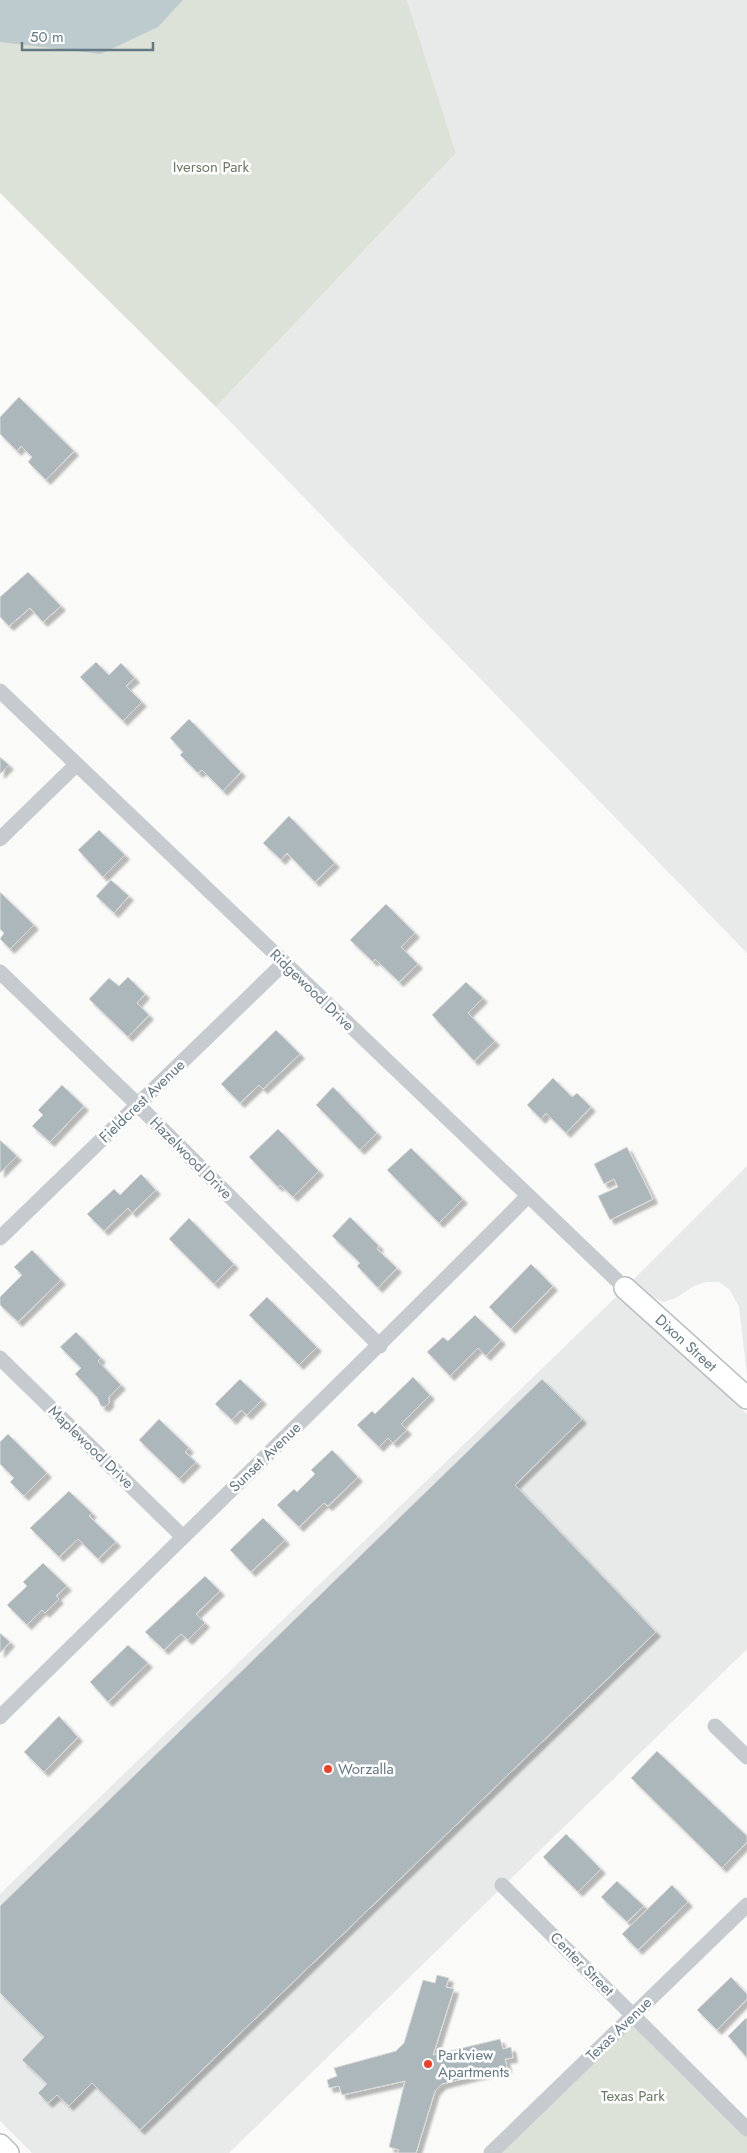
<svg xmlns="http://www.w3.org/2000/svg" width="747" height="2153" font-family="Jost,sans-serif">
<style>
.built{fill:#e8eae9}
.green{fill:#dce2d8}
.water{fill:#bdcbce}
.building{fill:#abb7bb;stroke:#dcdcda;filter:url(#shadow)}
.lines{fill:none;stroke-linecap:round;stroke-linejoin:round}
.secondary-casing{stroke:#b7bfc2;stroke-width:24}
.street{stroke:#c5cbce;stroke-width:15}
.secondary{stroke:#fff;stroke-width:21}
.poi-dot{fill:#ec4126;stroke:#fff;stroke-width:2}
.labels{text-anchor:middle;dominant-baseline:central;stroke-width:5;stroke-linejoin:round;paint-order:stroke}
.park-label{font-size:15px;fill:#6a7b63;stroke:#fff}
.street-label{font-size:15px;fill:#637984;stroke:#fff}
.poi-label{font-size:15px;fill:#637984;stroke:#fff;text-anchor:start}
</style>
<defs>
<filter id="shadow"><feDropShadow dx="4.5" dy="4.5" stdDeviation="1" flood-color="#0004"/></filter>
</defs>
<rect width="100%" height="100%" fill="#fafaf8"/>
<g class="built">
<path d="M407,0H747V953L216,407L456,153Z"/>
<path d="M747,1166V1375L739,1307L730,1290L719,1282H706L694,1286L676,1298L664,1302L653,1298L633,1280Z"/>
<path d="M620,1293L747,1414V1649L229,2153H32L0,2121V1894Z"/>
</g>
<g class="green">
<path d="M0,0H407L456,153L216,407L0,193Z"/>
<path d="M633,2015L747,2129V2153H491Z"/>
</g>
<path class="water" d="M0,0H183L158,27L101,54L0,42Z"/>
<g class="building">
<path d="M19,397L74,451L46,480L28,462L32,457L21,446L17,451L0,434V417Z"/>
<path d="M28,572L61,606L43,622L30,608L9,626L0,617V597Z"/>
<path d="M96,662L109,675L121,663L135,678L126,686L142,702L123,721L80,677Z"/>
<path d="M189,719L241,772L223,791L202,770L198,773L180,755L183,752L170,738Z"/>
<path d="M0,757L9,765L0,774Z"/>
<path d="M289,816L335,863L315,882L287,853L281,860L263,843Z"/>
<path d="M99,830L125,855L103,877L78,850Z"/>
<path d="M111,880L129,896L114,913L96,896Z"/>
<path d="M0,892L34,925L10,949L0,939L4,933L0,929Z"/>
<path d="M386,904L415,933L401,947L418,964L399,982L375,959L373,962L350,940Z"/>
<path d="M128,977L145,994L137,1003L149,1015L128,1037L89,999L109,978L119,986Z"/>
<path d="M466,982L483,998L468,1013L495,1041L474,1061L432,1015Z"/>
<path d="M276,1030L300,1054L263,1089L259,1085L240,1103L221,1084Z"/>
<path d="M553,1078L572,1097L577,1093L591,1107L566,1133L546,1113L541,1119L527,1105Z"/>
<path d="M62,1085L84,1106L50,1142L32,1126L43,1115L38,1110Z"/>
<path d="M333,1087L377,1133L360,1150L316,1105Z"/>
<path d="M278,1129L319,1171L293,1197L280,1185L278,1187L249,1157Z"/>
<path d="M0,1140L17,1156L0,1173Z"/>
<path d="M627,1147L653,1199L610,1220L598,1196L618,1187L614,1179L604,1184L594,1164Z"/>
<path d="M411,1148L463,1199L439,1223L387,1170Z"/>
<path d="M141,1174L156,1190L132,1213L128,1208L104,1231L87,1214L114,1189L120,1195Z"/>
<path d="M350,1217L379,1246L377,1249L397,1268L378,1288L357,1266L360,1263L332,1236Z"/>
<path d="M189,1218L234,1264L214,1284L169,1239Z"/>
<path d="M32,1250L61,1280L18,1322L0,1305V1297L22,1275L14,1267Z"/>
<path d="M531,1264L553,1286L511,1329L489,1307Z"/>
<path d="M267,1297L317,1347L299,1365L249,1315Z"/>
<path d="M475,1315L501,1340L486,1356L478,1348L450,1376L427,1352L443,1337L448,1341Z"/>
<path d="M76,1332L101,1358L98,1361L121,1385L109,1397V1403L105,1407L101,1406L97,1397L75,1374L81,1368L60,1347Z"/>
<path d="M413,1377L430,1395L401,1424L407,1430L393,1443L388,1438L379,1447L357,1425L372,1411L375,1414Z"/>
<path d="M240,1379L262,1400L247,1415L241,1410L232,1420L215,1404Z"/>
<path d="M542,1379L582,1419L515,1485L656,1632L140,2130L92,2083L69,2106L57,2095L48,2103L38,2093L47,2084L22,2060L44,2037L0,1993V1906Z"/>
<path d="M159,1419L189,1448L185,1452L196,1462L179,1479L139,1440Z"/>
<path d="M8,1434L47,1473L24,1496L10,1482L14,1478L0,1464V1442Z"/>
<path d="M332,1450L358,1477L328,1506L324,1503L299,1527L277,1505L294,1489L297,1492L315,1474L311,1470Z"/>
<path d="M69,1491L92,1513L89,1516L116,1542L98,1559L78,1539L59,1557L30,1528Z"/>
<path d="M263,1518L285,1540L251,1572L230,1550Z"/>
<path d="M43,1563L67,1586L56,1596L59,1599L45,1613L42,1610L27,1625L7,1605L27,1586L23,1582Z"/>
<path d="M205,1576L220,1591L196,1614L205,1623L188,1640L181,1634L164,1650L145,1632Z"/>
<path d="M0,1633L10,1642L0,1653Z"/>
<path d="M128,1645L148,1663L108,1702L90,1682Z"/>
<path d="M59,1716L78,1737L44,1772L24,1752Z"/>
<path d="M657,1751L747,1836V1842L722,1868L631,1778Z"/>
<path d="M566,1834L601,1869L578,1892L543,1857Z"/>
<path d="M617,1881L644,1906L627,1922L601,1897Z"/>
<path d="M672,1885L688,1902L638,1950L622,1934Z"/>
<path d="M437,1975L449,1978L446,1987L454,1989L433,2055L500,2039L503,2049L511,2047L513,2058L505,2059L507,2068L442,2084L435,2091L416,2153H398L399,2150L389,2147L405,2081L342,2095L339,2086L329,2088L327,2080L337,2076L334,2068L396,2051L404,2043L423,1980L435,1983Z"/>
<path d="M731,1977L747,1994V1999L717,2030L697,2010Z"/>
<path d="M746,2018L747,2019V2058L728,2036Z"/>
</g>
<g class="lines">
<g class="secondary-casing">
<g id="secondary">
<path d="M625,1288L747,1398"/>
<path d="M0,2145L8,2153"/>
</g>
</g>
<g class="street">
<path d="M0,691L625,1288"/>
<path d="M0,839L76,765"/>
<path d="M0,972L138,1105L380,1346"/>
<path d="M0,1238L284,963"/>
<path d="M0,1358L182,1536"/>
<path d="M0,1717C176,1543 354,1372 528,1196"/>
<path d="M715,1726L747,1757"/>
<path d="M502,1885L747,2129"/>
<path d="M491,2153L747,1905"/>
</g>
<use href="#secondary" class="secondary"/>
</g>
<g class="poi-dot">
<circle cx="328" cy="1769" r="5"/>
<circle cx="428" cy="2064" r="5"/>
</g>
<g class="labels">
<g class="park-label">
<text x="211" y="167">Iverson Park</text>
<text x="633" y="2096">Texas Park</text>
</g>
<g class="street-label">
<text transform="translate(312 990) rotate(44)">Ridgewood Drive</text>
<text transform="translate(142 1101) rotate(-44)">Fieldcrest Avenue</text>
<text transform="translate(191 1158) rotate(45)">Hazelwood Drive</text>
<text transform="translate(686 1343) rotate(42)">Dixon Street</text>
<text transform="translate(91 1447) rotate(44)">Maplewood Drive</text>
<text transform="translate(265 1457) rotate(-44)">Sunset Avenue</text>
<text transform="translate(582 1964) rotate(45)">Center Street</text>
<text transform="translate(619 2029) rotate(-44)">Texas Avenue</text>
</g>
<g class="poi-label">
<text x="338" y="1769">Worzalla</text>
<text x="438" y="2055">Parkview<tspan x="438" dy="17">Apartments</tspan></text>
</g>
</g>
<path d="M22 42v8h131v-8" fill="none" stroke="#637984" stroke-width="2.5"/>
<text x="30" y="42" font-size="15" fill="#637984" stroke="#ffffff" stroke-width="4" paint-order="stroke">50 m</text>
</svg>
